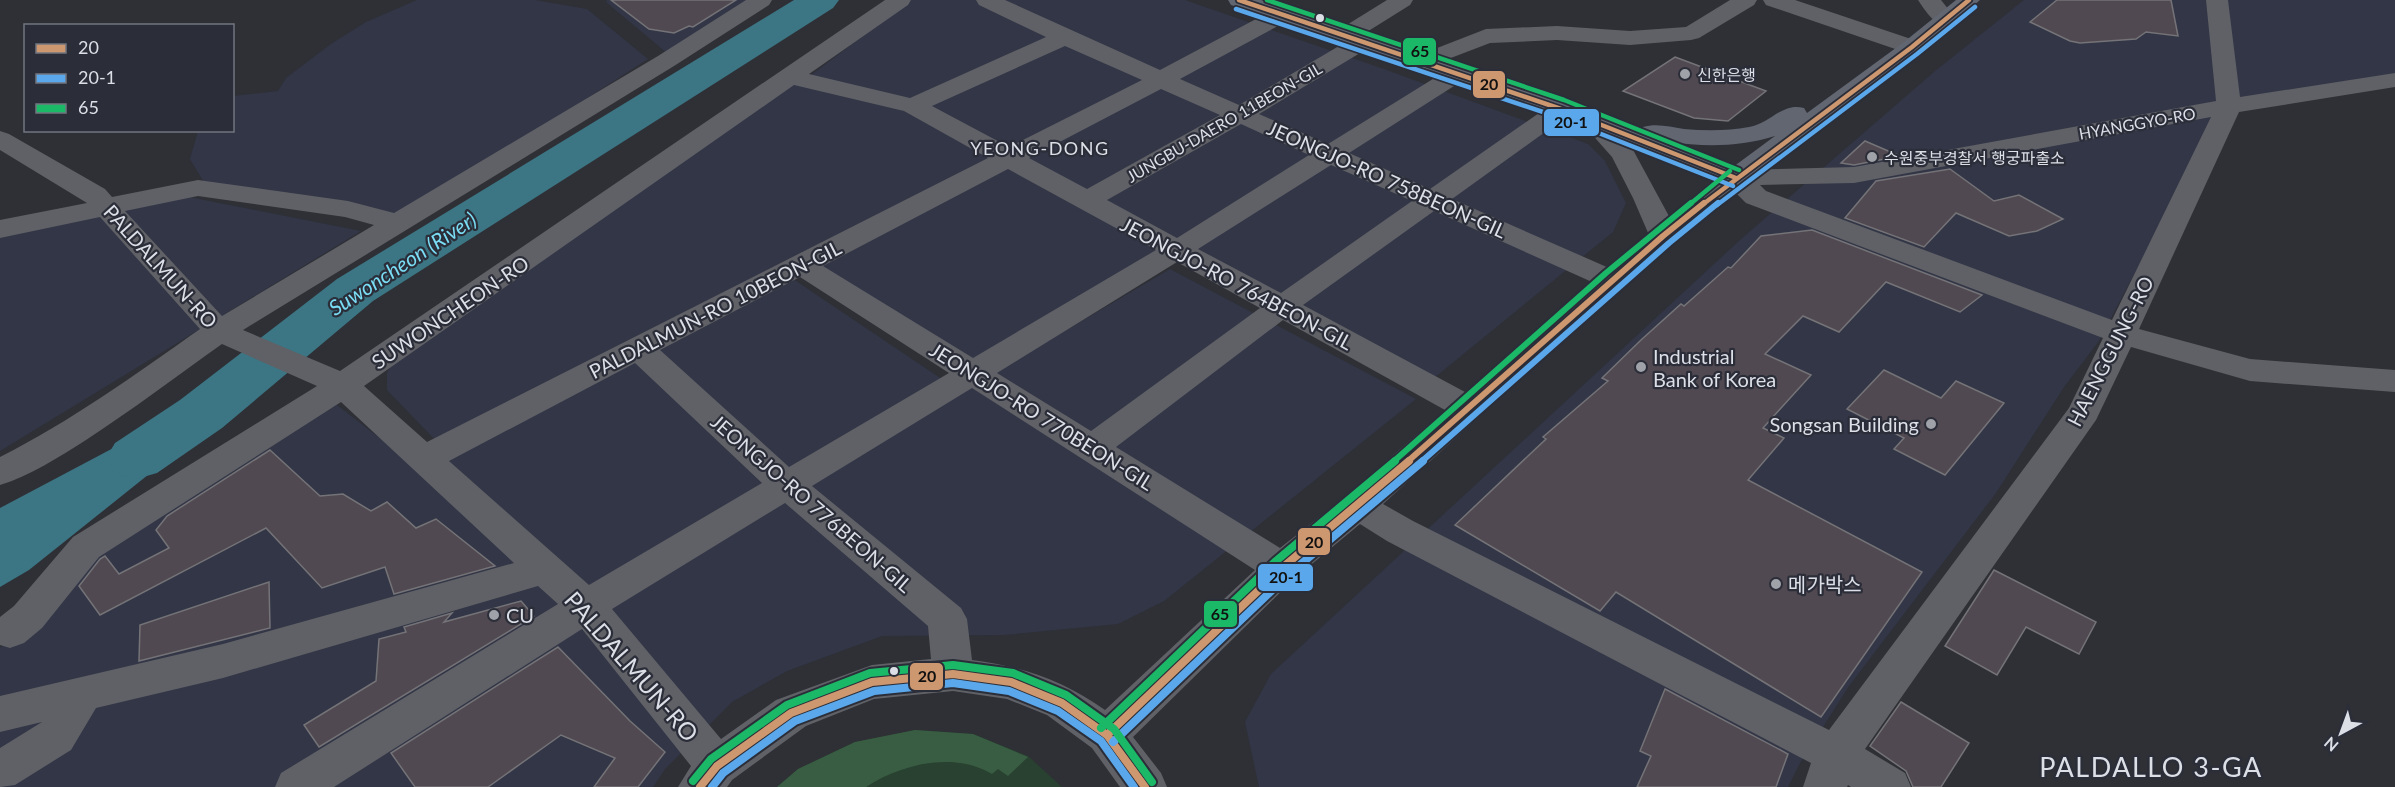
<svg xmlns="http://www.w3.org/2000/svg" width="2395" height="787" font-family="Lato,'Noto Sans KR',sans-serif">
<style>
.built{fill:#323646}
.green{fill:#294130}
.forest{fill:#395d43}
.water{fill:#3c7583}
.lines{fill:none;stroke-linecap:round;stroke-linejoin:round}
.river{fill:#3c7583;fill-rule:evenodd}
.building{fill:#514951;stroke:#747377;stroke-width:1.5}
.minor{fill:#606166;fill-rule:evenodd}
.major{fill:#626671;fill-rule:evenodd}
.bus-1-far2-casing{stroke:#2b2e39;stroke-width:8}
.bus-1-far1-casing{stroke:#2b2e39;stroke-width:10}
.bus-1-casing{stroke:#2b2e39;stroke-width:12}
.bus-2-far2-casing{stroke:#2b2e39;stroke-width:8}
.bus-2-far1-casing{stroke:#2b2e39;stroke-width:10}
.bus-2-casing{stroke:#2b2e39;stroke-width:12}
.bus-3-far2-casing{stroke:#2b2e39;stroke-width:8}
.bus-3-far1-casing{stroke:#2b2e39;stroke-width:10}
.bus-3-casing{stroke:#2b2e39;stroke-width:12}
.bus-1-far2{stroke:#cd976f;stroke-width:4.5}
.bus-1-far1{stroke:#cd976f;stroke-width:6}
.bus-1{stroke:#cd976f;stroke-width:8}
.bus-2-far2{stroke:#5aa8eb;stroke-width:4.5}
.bus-2-far1{stroke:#5aa8eb;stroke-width:6}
.bus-2{stroke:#5aa8eb;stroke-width:8}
.bus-3-far2{stroke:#1ab867;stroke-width:4.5}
.bus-3-far1{stroke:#1ab867;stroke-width:6}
.bus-3{stroke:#1ab867;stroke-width:8}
.bus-dot{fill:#dddfe7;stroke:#2b2e39;stroke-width:2}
.poi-dot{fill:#a0a2a9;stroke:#2b2e39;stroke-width:2}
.labels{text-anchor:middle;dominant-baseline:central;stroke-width:4.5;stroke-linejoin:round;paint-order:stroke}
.far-poi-label{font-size:16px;fill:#dddfe7;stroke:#2b2e39;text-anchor:start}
.far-street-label{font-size:16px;fill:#dddfe7;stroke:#2b2e39}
.far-quarter-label{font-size:18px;letter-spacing:1.5px;fill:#dddfe7;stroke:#2b2e39}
.street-label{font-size:20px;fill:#dddfe7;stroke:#2b2e39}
.poi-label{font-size:20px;fill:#dddfe7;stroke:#2b2e39;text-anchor:start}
.water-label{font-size:21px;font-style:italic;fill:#7addf4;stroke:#2b2e39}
.near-street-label{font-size:24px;fill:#dddfe7;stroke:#2b2e39}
.near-quarter-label{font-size:27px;letter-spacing:1.5px;fill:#dddfe7;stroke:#2b2e39}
.line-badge{stroke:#2b2e39;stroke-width:2}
.pale-badge-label{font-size:16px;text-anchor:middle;font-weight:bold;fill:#111}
</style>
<rect width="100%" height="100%" fill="#2e3036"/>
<g class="built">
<path d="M417,0H535L587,9L648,59L400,219L205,184L190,159L198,131L232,130L233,96L278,91L286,78L331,44L366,22Z"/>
<path d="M607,0H751L667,53L606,2Z"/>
<path d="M911,0H1185L1384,69L1588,144L1605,161L1626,203L1613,232L1434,378L914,104L807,78Z"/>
<path d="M2024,0H2395V74L2223,105L2099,341L2064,387L1996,493L1849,686L1800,763L1788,787H1259L1245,722L1271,674L1740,240L1934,72Z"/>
<path d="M798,81L909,109L998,159L440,445L387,390V373L394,360Z"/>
<path d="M1005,167L1161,252L976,363L813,264Z"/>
<path d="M189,197L361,231L0,451V233Z"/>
<path d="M1170,269L1416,399L1164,601L1118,624L1004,635L882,636L787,671L732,702L665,769L653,787H0V648L38,619L72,575L263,445L337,405L417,467L793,279L961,392Z"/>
</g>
<path class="green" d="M915,730L973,734L1028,756L1062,787H777L798,769L855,742Z"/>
<path class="forest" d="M915,730L973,734L1028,757L1008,776L998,769L992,774C954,751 901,764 866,787H777L798,769L855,742Z"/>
<g class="water">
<path d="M510,185L531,190C470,224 409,260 355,305L322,297L336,295L395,254Z"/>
<path d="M187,409L218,419L29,570L0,587V508Z"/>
</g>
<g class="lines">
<path class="river" d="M794,0H839L833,8L373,301L222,428L157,473L136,479L115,473L106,458L115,443L180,400L337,279Z"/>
</g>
<g class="building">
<path d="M611,0H736L693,27L689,26L674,33L649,29Z"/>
<path d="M2057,0H2171L2178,36L2146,32L2136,39L2080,43L2070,41L2030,22Z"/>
<path d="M1675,57L1766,91L1728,121L1694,118L1623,91Z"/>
<path d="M1865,141L1900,156L1854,165L1841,163Z"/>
<path d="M1950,169L1994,201L2019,195L2063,219L2037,231L2009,236L1956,213L1924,247L1845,218L1876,181Z"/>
<path d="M1812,230L1982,295L1960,312L1886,282L1839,332L1803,316L1765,354L1811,375L1763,428L1784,438L1748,480L1922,572L1821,717L1616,592L1600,611L1455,525L1546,439L1543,437L1608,381L1602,378L1641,340L1681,304L1684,306L1728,267L1731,268L1761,236Z"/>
<path d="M1884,370L1941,398L1956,381L2004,403L1945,475L1894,449L1904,438L1847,409Z"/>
<path d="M270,450L320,496L343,494L371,511L387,502L416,528L436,519L495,566L394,594L385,567L322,588L266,528L100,615L79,586L100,559L105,556L119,574L169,548L156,530L167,516Z"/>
<path d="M1994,570L2096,622L2079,654L2026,627L1997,675L1945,646Z"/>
<path d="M269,582L270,628L139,661L140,625Z"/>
<path d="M521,601L534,616L319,747L304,725L376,681L379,639L406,632L404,627L452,613L444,622Z"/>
<path d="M558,647L630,721L665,752L638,787H594L615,758L561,735L488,787H415L391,753Z"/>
<path d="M1665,689L1788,754L1776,787H1637L1651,756L1640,751Z"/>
<path d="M1901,702L1969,743L1941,787H1913L1906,771L1870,746Z"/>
</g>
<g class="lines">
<g class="minor">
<path d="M746,0H772L769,5L674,66L243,330L340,371L885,0H911L908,5L809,74L910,98L1046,37L979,5L976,0H1005L1160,70L1273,10L1281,8L1289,10L1292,15L1289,20L1180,79L1239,105L1344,43L1337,41L1334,36L1337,31L1387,0H1413L1410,5L1362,35L1370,37L1374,42L1370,47L1259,114L1328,144L1449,69L1457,67L1465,69L1469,74L1465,79L1349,153L1430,189L1552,104L1561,102L1570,104L1573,109L1570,114L1452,199L1609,268L1649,235L1633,198L1612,157L1581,122L1585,117L1594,114L1603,117L1632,148L1670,218L1726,172L1736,170L1854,167L2216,101L2206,0H2228L2240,97L2395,73V87L2239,112L2139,329L2250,359L2395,370V392L2250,381L2131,347L2096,420L1865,749L1905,773L1911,787H1851L1848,785L1847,787H1803L1811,763L1387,541L1360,524L1295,578L1133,737L1161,773L1167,787H1120L1092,748L1047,715L1007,699L953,691L874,699L806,726L732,780L727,787H678L691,766L582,629L334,787H275L281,773L558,604L538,586L223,678L96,708L71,750L15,785L0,787V748L42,722L0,732V696L223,644L514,563L341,402L99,557L42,628L24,643L10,648L0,645V617L14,606L73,537L317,386L222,344C177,376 132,410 86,440C59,457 30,476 0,485V457C71,421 135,375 200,329L100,217L0,238V220L87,203L0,150V131L9,134L105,189L112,197L198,180L348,201L394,213L658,56ZM1065,46L1142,80L1009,147L932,106ZM794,85L904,111L988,158L427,442L364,386ZM1161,89L1220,115L1087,189L1029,158ZM2211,117L2112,320L1766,191L1760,185L1854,183ZM1241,124L1309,155L1177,238L1107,200ZM1331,165L1412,201L1281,293L1198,249ZM1008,169L1156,250L973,358L823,266ZM1735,192L1746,203L2103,338L2069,408L1829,730L1413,521L1383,504L1623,286ZM198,196L345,217L374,225L222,316L125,211ZM1434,211L1592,282L1465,392L1303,305ZM1177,262L1260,308L1091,431L997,373ZM800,277L949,373L789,467L660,350ZM1283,320L1445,410L1345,497L1280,548L1116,447ZM635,363L762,483L589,585L449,461ZM972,388L1255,570L1105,710C1062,680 1024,667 972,660L967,619L961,608L812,486ZM785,503L928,626L931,659L872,665L776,700L721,739L612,609Z"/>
<path d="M1730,0H1757L1754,5L1699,38L1691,40L1630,45L1557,40L1490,43L1422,69L1414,67L1410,62L1414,57L1486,29L1557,26L1630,31L1686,27Z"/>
<path d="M1763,0H1795L1920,42L1924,47L1920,52L1912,54L1904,52L1766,5Z"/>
<path d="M1918,0H1941L1957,20L1954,25C1936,29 1927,13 1918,0Z"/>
</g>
<path class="major" d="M1228,0H1261L1570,104L1640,131L1643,127C1657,123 1670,127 1684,129C1706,131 1728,131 1749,127C1770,124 1782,102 1804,108L1807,113L1904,42L1956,0H1980L1920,52L1746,184L1736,186L1552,114L1231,5ZM1775,136L1733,167L1669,142C1705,147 1740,147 1775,136Z"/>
<g class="bus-1-far2-casing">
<g id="bus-1-far2">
<path d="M1239,0L1561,109L1736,178"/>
<path d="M1702,205L1912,47L1969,0"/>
</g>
</g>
<g class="bus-1-far1-casing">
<path id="bus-1-far1" d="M1407,462L1663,236L1704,203"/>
</g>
<g class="bus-1-casing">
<g id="bus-1">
<path d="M1107,735L1282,568L1409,461"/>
<path d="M700,787L717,766L791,713L872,682L953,674L1011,682L1062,703L1107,735L1145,787"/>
</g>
</g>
<g class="bus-2-far2-casing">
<g id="bus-2-far2">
<path d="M1236,9L1558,117L1733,186"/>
<path d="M1717,205L1917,54L1975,7"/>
</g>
</g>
<g class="bus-2-far1-casing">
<path id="bus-2-far1" d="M1421,462L1669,243L1718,203"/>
</g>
<g class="bus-2-casing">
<g id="bus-2">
<path d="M1113,742L1288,575L1423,461"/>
<path d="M712,787L723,773L795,721L874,691L953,683L1009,691L1058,711L1101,741L1134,787"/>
</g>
</g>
<g class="bus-3-far2-casing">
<g id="bus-3-far2">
<path d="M1267,0L1564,100L1739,170"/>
<path d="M1689,205L1730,171"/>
</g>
</g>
<g class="bus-3-far1-casing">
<path id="bus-3-far1" d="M1393,462L1606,273L1691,203"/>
</g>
<g class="bus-3-casing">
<g id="bus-3">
<path d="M1101,728L1276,561L1395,461"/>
<path d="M693,781L711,759L787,705L870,673L953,665L1013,673L1066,695L1114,729L1152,782"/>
</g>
</g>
<use href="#bus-1-far2" class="bus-1-far2"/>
<use href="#bus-1-far1" class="bus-1-far1"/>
<use href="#bus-1" class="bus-1"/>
<use href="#bus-2-far2" class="bus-2-far2"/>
<use href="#bus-2-far1" class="bus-2-far1"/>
<use href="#bus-2" class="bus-2"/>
<use href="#bus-3-far2" class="bus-3-far2"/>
<use href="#bus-3-far1" class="bus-3-far1"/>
<use href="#bus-3" class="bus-3"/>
</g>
<g class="bus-dot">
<circle cx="1320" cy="18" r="5"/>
<circle cx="894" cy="671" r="5"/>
</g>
<g class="poi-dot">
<circle cx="1685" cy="74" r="6"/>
<circle cx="1872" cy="157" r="6"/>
<circle cx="1641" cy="367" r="6"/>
<circle cx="1931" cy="424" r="6"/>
<circle cx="1776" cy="584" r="6"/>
<circle cx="494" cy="615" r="6"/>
</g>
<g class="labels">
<g class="far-poi-label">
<text x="1697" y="74">신한은행</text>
<text x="1884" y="157">수원중부경찰서 행궁파출소</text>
</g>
<g class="far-street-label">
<text transform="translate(1224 122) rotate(-30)">JUNGBU-DAERO 11BEON-GIL</text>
<text transform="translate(2137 123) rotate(-10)">HYANGGYO-RO</text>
</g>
<g class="far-quarter-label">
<text x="1040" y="148">YEONG-DONG</text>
</g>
<g class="street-label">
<text transform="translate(1387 179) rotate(24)">JEONGJO-RO 758BEON-GIL</text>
<text transform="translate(161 266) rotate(48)">PALDALMUN-RO</text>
<text transform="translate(1237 283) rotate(28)">JEONGJO-RO 764BEON-GIL</text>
<text transform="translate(715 309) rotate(-27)">PALDALMUN-RO 10BEON-GIL</text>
<text transform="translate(450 312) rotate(-34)">SUWONCHEON-RO</text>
<text transform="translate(2110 351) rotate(-63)">HAENGGUNG-RO</text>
<text transform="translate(1042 416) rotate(32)">JEONGJO-RO 770BEON-GIL</text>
<text transform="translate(812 503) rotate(41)">JEONGJO-RO 776BEON-GIL</text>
</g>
<g class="poi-label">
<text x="1653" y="356">Industrial<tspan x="1653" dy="23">Bank of Korea</tspan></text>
<text x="1919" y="424" text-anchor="end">Songsan Building</text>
<text x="1788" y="584">메가박스</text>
<text x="506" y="615">CU</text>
</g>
<g class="water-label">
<text transform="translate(402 263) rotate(-33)">Suwoncheon (River)</text>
</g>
<g class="near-street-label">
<text transform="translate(632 666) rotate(49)">PALDALMUN-RO</text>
</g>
<g class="near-quarter-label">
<text x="2151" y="766">PALDALLO 3-GA</text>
</g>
</g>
<g class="line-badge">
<rect x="1402" y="37" width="35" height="29" rx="6" fill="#1ab867"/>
<rect x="1472" y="70" width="34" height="29" rx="6" fill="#cd976f"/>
<rect x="1543" y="108" width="57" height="29" rx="6" fill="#5aa8eb"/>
<rect x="1297" y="527" width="34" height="29" rx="6" fill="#cd976f"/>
<rect x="1257" y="563" width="57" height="29" rx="6" fill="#5aa8eb"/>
<rect x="1203" y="600" width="35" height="28" rx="6" fill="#1ab867"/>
<rect x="909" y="662" width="35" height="29" rx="6" fill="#cd976f"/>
</g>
<g class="pale-badge-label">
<text x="1420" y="57">65</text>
<text x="1489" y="90">20</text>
<text x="1571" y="128">20-1</text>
<text x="1314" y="548">20</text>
<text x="1286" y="583">20-1</text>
<text x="1220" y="620">65</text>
<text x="927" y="682">20</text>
</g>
<rect x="24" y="24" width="210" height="108" fill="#2b2e39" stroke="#72757f" stroke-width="1.5"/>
<rect x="36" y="44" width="30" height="9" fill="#cd976f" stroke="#72757f" stroke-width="1.5"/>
<text x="78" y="54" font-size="18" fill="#dddfe7">20</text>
<rect x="36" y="74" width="30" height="9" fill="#5aa8eb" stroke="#72757f" stroke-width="1.5"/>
<text x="78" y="84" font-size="18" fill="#dddfe7">20-1</text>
<rect x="36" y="104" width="30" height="9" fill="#1ab867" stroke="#72757f" stroke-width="1.5"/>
<text x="78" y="114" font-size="18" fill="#dddfe7">65</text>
<g transform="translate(2341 733) rotate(221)" stroke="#2b2e39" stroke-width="4.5" paint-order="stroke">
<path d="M0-4.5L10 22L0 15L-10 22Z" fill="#dddfe7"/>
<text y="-9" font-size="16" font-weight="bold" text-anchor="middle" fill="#dddfe7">N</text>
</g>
</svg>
